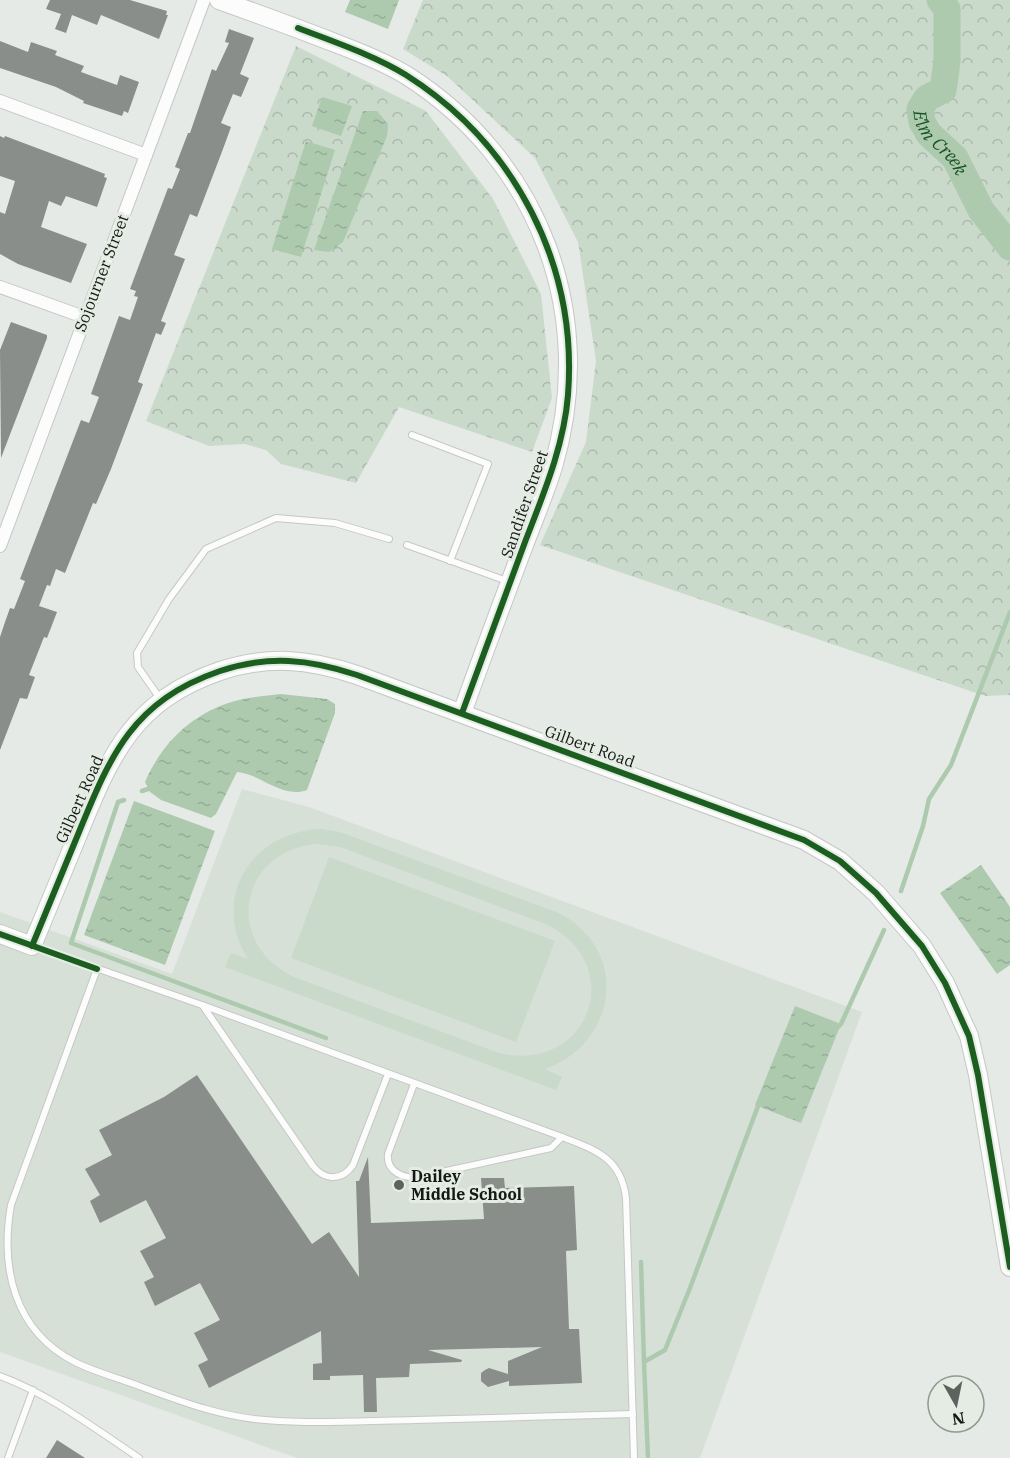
<svg xmlns="http://www.w3.org/2000/svg" width="1010" height="1458" font-family="'IBM Plex Serif',serif">
<style>
.built{fill:#d6e0d7}
.forest{fill:url(#forest-crowns)}
.pitch{fill:#c9d9ca;fill-rule:evenodd}
.water{fill:url(#water-ripples)}
.lines{fill:none;stroke-linecap:round;stroke-linejoin:round}
.stream{stroke:#adcaaf;stroke-width:4.5}
.river{stroke:#adcaaf;stroke-width:27}
.building{fill:#8a8e8b}
.lane-casing{stroke:#c5c8c5;stroke-width:8}
.street-casing{stroke:#c5c8c5;stroke-width:14}
.secondary-casing{stroke:#c5c8c5;stroke-width:20}
.lane{stroke:#fbfcfb;stroke-width:6}
.street{stroke:#fbfcfb;stroke-width:12}
.secondary{stroke:#fbfcfb;stroke-width:18}
.cycleway-casing{stroke:#e4ece4;stroke-width:10}
.cycleway{stroke:#1b5e20;stroke-width:6}
.poi-dot{fill:#5e625e;stroke:#e4ece4;stroke-width:2}
.labels{text-anchor:middle;dominant-baseline:central;stroke-width:6;stroke-linejoin:round;paint-order:stroke}
.street-label{font-size:16px;fill:#151815;stroke:#e4ece4}
.poi-label{font-size:16px;font-weight:bold;fill:#151815;stroke:#e4ece4;text-anchor:start}
.water-label{font-size:18px;font-style:italic;fill:#175124;stroke:#e4ece4}
</style>
<defs>
<pattern id="forest-crowns" width="20" height="18" patternUnits="userSpaceOnUse" patternTransform="scale(1.5)"><rect width="20" height="18" fill="#c9d9ca"/><path d="M2 6a3 3 0 1 1 6 0M12 15a3 3 0 1 1 6 0" fill="none" stroke="#acbaad"/></pattern>
<pattern id="water-ripples" width="26" height="14" patternUnits="userSpaceOnUse" patternTransform="scale(1.5)"><rect width="26" height="14" fill="#adcaaf"/><path d="M2 4q2-2 4 0t4 0M15 11q2-2 4 0t4 0" fill="none" stroke="#94ad96"/></pattern>
</defs>
<rect width="100%" height="100%" fill="#e6eae6"/>
<path class="built" d="M242,789L309,807L862,1012L700,1458H297L0,1352V912L172,974Z"/>
<g class="forest">
<path d="M423,0H1010V695L985,696L540,545L586,442L596,361L578,242L535,158L447,76L403,49Z"/>
<path d="M296,46L426,111L493,199L541,294L552,398L532,452L399,407L356,483L281,464L266,450L245,444L209,446L146,421Z"/>
</g>
<g class="pitch">
<path d="M321,829L340,832L556,912C563,915 570,919 576,924C630,969 608,1047 545,1069L562,1077L556,1090L225,967L231,953L248,959C210,898 251,832 321,829ZM316,844L340,847L548,925C628,966 589,1074 499,1053L294,977C223,944 239,851 316,844Z"/>
<path d="M329,857L555,941L516,1042L291,958Z"/>
</g>
<g class="water">
<path d="M350,0H399L388,29L345,12Z"/>
<path d="M322,97L352,106L341,136L312,126Z"/>
<path d="M363,111H377L388,124L387,136L343,242L329,252L314,250Z"/>
<path d="M306,141L335,150L301,257L272,249Z"/>
<path d="M281,694L327,699L335,704V713L307,790C282,799 261,774 237,772L216,814L211,818L161,800L150,792L145,782C162,743 192,713 235,701C249,697 266,696 281,694Z"/>
<path d="M134,801L215,831L165,965L84,935Z"/>
<path d="M981,865L1010,907V965L997,974L940,893Z"/>
<path d="M795,1006L841,1024L801,1123L755,1105Z"/>
</g>
<g class="lines">
<g class="stream">
<path d="M142,791L154,787"/>
<path d="M124,800L118,802L71,943L326,1038"/>
<path d="M901,891L923,826L929,799L951,765L1010,612"/>
<path d="M837,1028L841,1024L884,930"/>
<path d="M641,1262L644,1362"/>
<path d="M648,1458L644,1362L665,1350L690,1288L758,1106L762,1102"/>
</g>
<path class="river" id="s1" d="M940,0L947,9V62L943,90L927,98L920,109L922,122L929,134L955,158L981,210L1010,247"/>
</g>
<g class="building">
<path d="M50,0H130L167,11L166,15H168L159,39L101,15L97,25L72,15L66,33L55,29L61,14L46,9Z"/>
<path d="M229,29L254,38L240,74L249,78L241,97L233,94L221,123L231,127L223,149L197,217L190,214L174,255L185,259L161,321L166,323L161,335L156,333L138,382L143,384L111,469L96,504L93,503L65,573L56,569L50,586L47,585L39,606L57,612L47,638L44,637L29,675L35,677L27,699L20,698L0,750V637L5,622L10,608L14,609L25,581L20,579L81,420L89,423L99,397L91,394L119,316L130,320L138,297L134,296L136,291L130,289L168,188L172,189L180,169L175,167L188,133H190L212,69L216,71L229,43L225,42Z"/>
<path d="M0,41L28,52L31,42L57,51L55,55L84,66L81,72L117,85L120,75L139,82L128,113L124,111L122,116L83,103L84,101L56,87L0,68Z"/>
<path d="M0,136L4,138L5,136L74,162L105,174L104,177L107,178L97,207L66,196L61,206L49,201L41,227L87,244L71,283L18,264L0,254V212L5,214L15,181L0,176Z"/>
<path d="M11,322L47,335V338L1,458L0,350Z"/>
<path d="M197,1075L312,1244L329,1232L359,1277L356,1181H359L368,1157L371,1223L484,1219L481,1178H504L505,1188L574,1186L577,1250L566,1251L569,1329H579L582,1383L509,1386V1381L488,1387L481,1381V1373L485,1370L489,1368L508,1374V1361L542,1347L428,1350L462,1360L461,1362L410,1364L409,1377L376,1378L377,1412H364L363,1375L330,1376V1380H313V1364L322,1363L321,1331L209,1388L198,1365L208,1360L194,1333L220,1320L200,1283L155,1306L144,1282L154,1277L140,1251L166,1238L146,1200L100,1223L90,1201L100,1195L85,1169L112,1155L99,1130L164,1097Z"/>
<path d="M57,1440L85,1458H46Z"/>
</g>
<g class="lines">
<g class="lane-casing">
<g id="lane">
<path d="M412,435L488,464L450,561"/>
<path d="M407,545L507,581"/>
<path d="M161,700L138,667L137,653L169,599L206,549L276,518L335,523L389,539"/>
<path d="M33,946L202,1005L562,1137C596,1150 621,1158 626,1198L634,1458"/>
<path d="M97,969L11,1205C0,1268 14,1331 75,1362C95,1372 118,1378 139,1386C180,1401 221,1417 265,1420C315,1424 366,1421 415,1420C488,1418 560,1416 633,1414"/>
<path d="M203,1006L313,1166C325,1181 342,1181 353,1165L388,1074"/>
<path d="M414,1084L388,1154C386,1172 404,1179 419,1177L551,1148L562,1137"/>
<path d="M0,1376C51,1395 94,1428 139,1458"/>
<path d="M8,1458L33,1390"/>
</g>
</g>
<g class="street-casing">
<g id="street">
<path d="M0,101L146,155"/>
<path d="M0,287L84,317"/>
<path d="M0,546L204,0"/>
</g>
</g>
<g class="secondary-casing">
<g id="secondary">
<path d="M219,0C258,14 297,28 335,43C359,52 384,62 406,75C540,160 598,315 553,467C545,493 534,519 524,545C503,601 482,657 462,713"/>
<path d="M0,934L32,946C48,908 63,870 79,832C111,754 133,701 220,671C268,655 309,659 357,675L804,840L840,861L876,893L922,946L945,983L969,1036L978,1075L1010,1267"/>
</g>
</g>
<use href="#lane" class="lane"/>
<use href="#street" class="street"/>
<use href="#secondary" class="secondary"/>
<g class="cycleway-casing">
<g id="cycleway">
<path d="M298,28C334,42 373,55 406,75C515,144 578,265 568,395C564,446 543,495 525,542C504,599 483,656 462,713"/>
<path d="M0,934L97,969"/>
<path d="M32,946C48,908 63,870 79,832C111,754 133,701 220,671C268,655 309,659 357,675L804,840L840,861L876,893L922,946L945,983L969,1036L978,1075L1010,1267"/>
</g>
</g>
<use href="#cycleway" class="cycleway"/>
</g>
<circle class="poi-dot" cx="399" cy="1185" r="6"/>
<g class="labels">
<g class="street-label">
<text transform="translate(101 273) rotate(-69)">Sojourner Street</text>
<text transform="translate(524 504) rotate(-71)">Sandifer Street</text>
<text transform="translate(590 746) rotate(20)">Gilbert Road</text>
<text transform="translate(79 799) rotate(-66)">Gilbert Road</text>
</g>
<g class="poi-label">
<text x="411" y="1176">Dailey<tspan x="411" dy="18">Middle School</tspan></text>
</g>
<g class="water-label">
<text stroke="none"><textPath href="#s1" startOffset="164">Elm Creek</textPath></text>
</g>
</g>
<g transform="translate(956 1404) rotate(171)"><circle r="28" fill="#e4ece4" stroke="#919791" stroke-width="1.5"/>
<path d="M0-4.5L10 22L0 15L-10 22Z" fill="#5e625e"/>
<text y="-9" font-size="16" font-weight="bold" text-anchor="middle" fill="#151815">N</text>
</g>
</svg>
